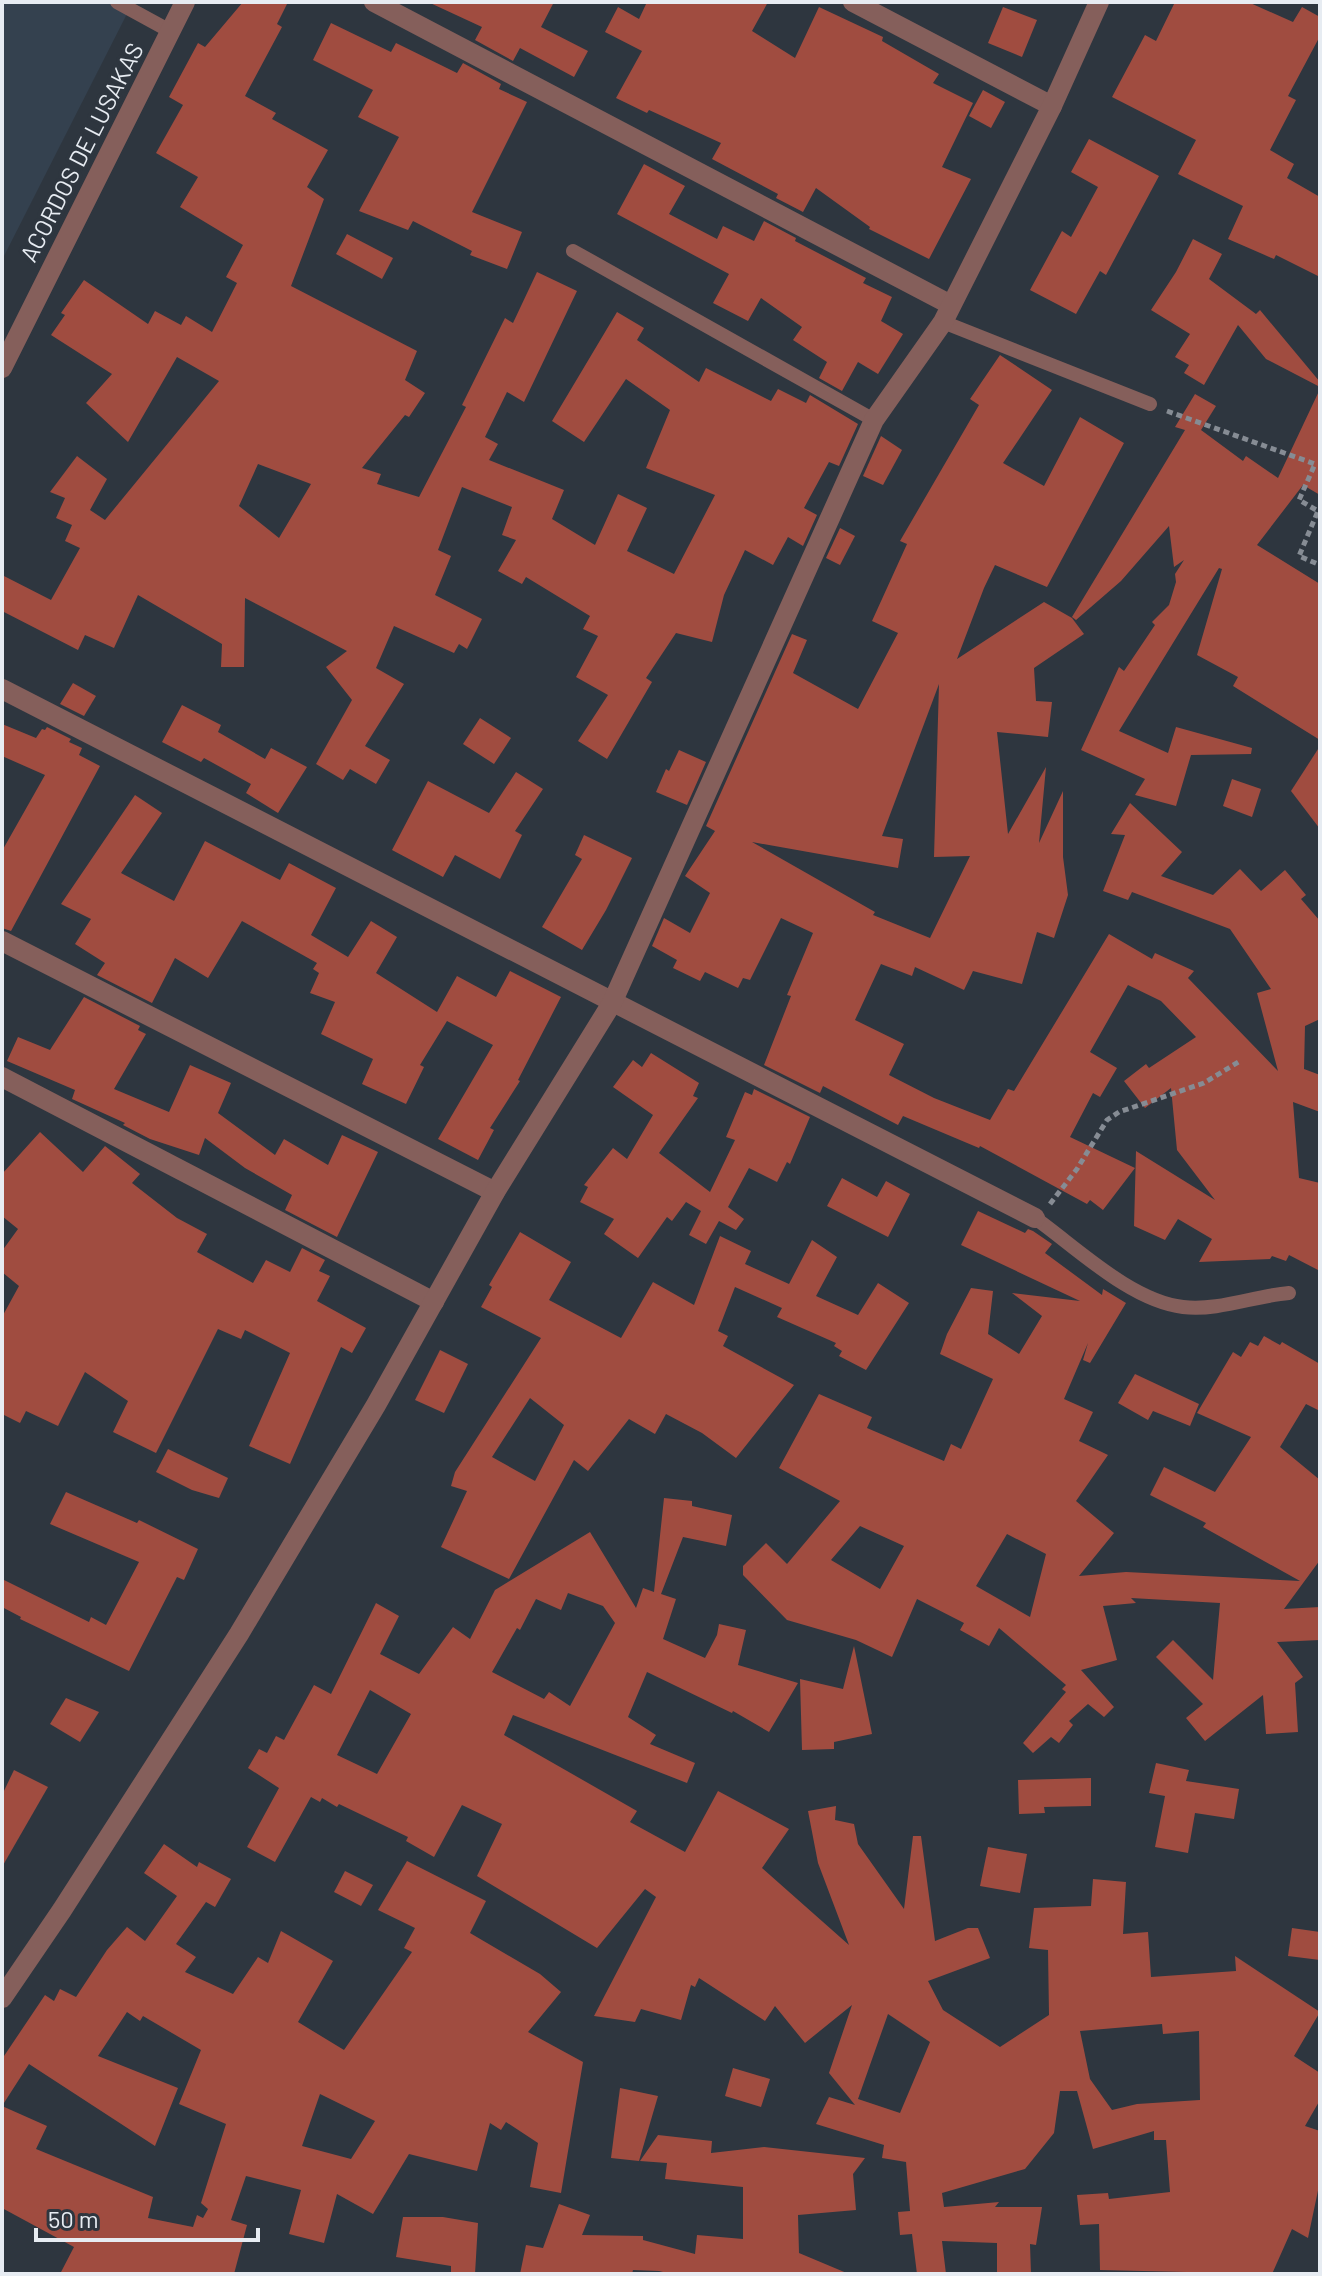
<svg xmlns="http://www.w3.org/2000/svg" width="1322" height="2276" font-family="Barlow,sans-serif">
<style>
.built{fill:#34414f}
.building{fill:#a04c40;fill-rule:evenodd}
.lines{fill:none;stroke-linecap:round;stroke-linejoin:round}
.path{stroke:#868c94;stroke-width:5;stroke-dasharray:6 4;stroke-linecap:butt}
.lane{stroke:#855f5b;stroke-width:14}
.street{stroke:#855f5b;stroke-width:20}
.labels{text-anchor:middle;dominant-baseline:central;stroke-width:7;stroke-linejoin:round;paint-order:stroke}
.street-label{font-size:24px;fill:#e7ecf2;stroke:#2e363f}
</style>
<rect width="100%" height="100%" fill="#2e363f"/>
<path class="built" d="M2,2H133L2,260Z"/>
<g class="building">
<path d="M243,2H288L277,24L282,27L245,96L276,113L272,119L328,150L307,187L324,199L291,286L417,351L405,380L425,393L409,417L405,415L362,468L381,474L377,484L419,497L466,407L462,405L505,318L513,323L537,272L577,291L524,402L507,392L485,437L498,444L489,460L564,490L552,519L595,545L618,494L647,508L627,551L674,574L715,495L646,468L670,410L626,379L584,442L552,421L617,312L644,328L637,340L699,382L706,368L771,401L778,389L806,403L810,395L858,424L839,466L829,462L804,508L817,515L803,546L788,537L773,565L745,550L724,595L712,642L676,633L646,678L652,682L607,759L578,741L608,695L576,677L598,636L583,629L590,616L526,577L522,584L498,571L516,540L502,535L512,507L462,487L438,550L451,556L435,595L482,619L467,649L459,644L454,653L394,626L376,668L404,684L365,746L390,760L376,784L350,769L343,780L316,764L352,700L326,667L347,651L245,598L244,667H221L222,644L138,595L114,648L85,635L78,650L2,611V575L51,600L80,548L65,541L72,525L56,518L65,498L50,492L77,456L107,479L90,510L105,520L219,381L177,357L128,442L86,403L112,374L51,335L65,315L61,313L84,280L148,324L155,311L181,325L186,316L212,332L237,283L226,277L243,245L180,207L198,177L156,153L183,105L169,97L198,43L205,47ZM258,464L311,484L279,538L239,506Z"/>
<path d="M428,2H554L541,27L588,51L574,77L520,48L513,61L475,40L482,27Z"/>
<path d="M647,2H768L752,31L795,58L819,7L883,37L882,41L939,74L933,83L973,103L942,167L971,179L929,259L869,229L870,227L816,188L803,212L776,198L778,194L712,159L721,143L649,110L647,113L616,98L642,51L605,32L618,7L639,19Z"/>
<path d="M1175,2H1248L1293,22L1302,7L1320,17V36L1288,96L1296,100L1270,150L1294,164L1287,178L1320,197V277L1276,255L1274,259L1228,239L1243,206L1178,174L1196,140L1112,97L1145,35L1156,41Z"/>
<path d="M1003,7L1037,20L1022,57L988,43Z"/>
<path d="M331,23L391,52L396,43L457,73L463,63L501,84L499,89L527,102L472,212L522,232L507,269L470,255L472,251L413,221L408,230L359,211L399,137L358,117L373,90L313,60Z"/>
<path d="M983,90L1005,102L991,128L969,116Z"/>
<path d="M1089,139L1159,176L1106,275L1100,271L1076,314L1030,290L1062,231L1071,237L1098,187L1071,172Z"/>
<path d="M644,164L685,186L669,214L717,239L723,226L754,241L764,221L796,238L795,241L866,278L863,283L892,297L881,321L903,334L878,374L858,362L842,391L819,378L827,362L793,340L802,327L761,298L748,321L713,303L729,274L617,214Z"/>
<path d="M347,234L393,258L382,279L336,254Z"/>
<path d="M1193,239L1222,254L1209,279L1256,314L1260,310L1320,382V387L1266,359L1238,325L1204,385L1184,373L1189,365L1175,357L1190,334L1151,310L1176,272Z"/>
<path d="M1000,355L1052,390L1003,463L1044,486L1080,417L1124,443L1047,587L995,565L984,588L957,659L1044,602L1072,618L1084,634L1034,668L1036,701L1052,702L1048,737L997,732L1008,834L1046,767L1039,843L1063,791V857L1068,895L1054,938L1037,932L1022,984L973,971L964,990L915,967L912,976L881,964L855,1020L904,1044L889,1075L934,1098L990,1120L1008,1089L1014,1091L1109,934L1152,959L1155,953L1194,971L1188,978L1278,1071L1257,993L1271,989L1230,929L1132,892L1128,900L1103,891L1125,835L1111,834L1130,803L1182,852L1161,876L1213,895L1240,869L1261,891L1285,870L1306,895L1301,899L1320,921V1019L1305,1026L1304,1069L1320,1075V1112L1293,1102L1299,1178L1320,1183V1271L1289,1255L1286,1261L1272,1256L1270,1259L1199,1262L1212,1239L1178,1219L1165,1240L1134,1226L1136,1151L1215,1200L1177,1150L1171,1088L1145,1108L1124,1081L1146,1064L1149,1068L1196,1037L1161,1001L1128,985L1090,1052L1117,1068L1100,1097L1093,1093L1070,1137L1135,1168L1103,1210L1090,1200L1087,1204L980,1146L979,1148L903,1116L898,1125L823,1086L820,1093L764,1065L791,996L787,995L813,933L781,918L750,980L743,978L738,988L705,972L700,981L673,968L677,960L652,946L664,918L690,933L710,893L685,876L715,831L706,826L792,634L807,640L793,673L858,709L898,633L872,621L907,544L900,541L979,405L970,399ZM939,684L934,857L970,856L930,938L873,915L875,912L752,842L898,868L903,839L882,836Z"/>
<path d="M1320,389V495L1303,485L1257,545L1320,584V740L1233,686L1238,677L1197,655L1222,569L1219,568L1119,731L1168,753L1176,727L1252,748L1251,754L1191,755L1176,806L1135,795L1145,779L1081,750L1119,667L1124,671L1155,625L1152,622L1169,605L1176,582L1175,574L1184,560L1174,567L1169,526L1121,581L1076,620L1072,617L1185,430L1175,427L1195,394L1216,406L1201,430L1243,461L1246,456L1278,478Z"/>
<path d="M881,436L902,450L883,485L863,476Z"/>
<path d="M840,528L855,536L840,565L826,558Z"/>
<path d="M73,683L96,696L84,716L60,704Z"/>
<path d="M182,705L221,725L218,732L265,759L271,748L307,767L278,813L246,793L251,784L204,758L201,762L162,742Z"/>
<path d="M480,718L511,738L494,764L463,744Z"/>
<path d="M2,724L36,738L42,729L45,730L47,727L71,739L69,742L82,748L79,755L100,766L11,931L2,928V851L45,775L2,756Z"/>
<path d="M1320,746V829L1291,791Z"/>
<path d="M679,750L706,762L687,805L656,792L666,769L669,771Z"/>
<path d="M516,772L543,789L515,831L522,835L500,879L455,855L443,877L392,850L428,781L489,813Z"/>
<path d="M1232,779L1261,789L1252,817L1223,806Z"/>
<path d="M135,795L162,813L121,873L174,901L205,841L280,880L289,863L336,888L311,935L348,957L371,921L397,937L376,973L437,1012L457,976L496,997L510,971L561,997L518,1080L520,1081L490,1128L494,1130L478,1160L438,1139L493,1045L447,1021L420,1065L424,1067L406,1104L362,1084L373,1059L321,1034L335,1002L310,993L319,973L313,969L317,963L242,921L208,978L175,958L152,1003L97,975L105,963L75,944L91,919L61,904Z"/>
<path d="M584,835L632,858L606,910L582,950L542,927L582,859L575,855Z"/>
<path d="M84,997L140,1026L138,1030L146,1034L114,1089L169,1112L190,1065L231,1083L218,1113L275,1155L284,1139L328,1165L342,1135L378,1152L337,1237L285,1210L292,1195L245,1168L205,1138L199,1155L150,1139L123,1125L125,1123L72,1099L75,1090L7,1061L18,1037L50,1050Z"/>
<path d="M651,1053L699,1083L693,1096L698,1098L659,1153L710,1192L735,1140L726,1137L745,1092L752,1095L754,1089L810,1117L790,1164L787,1162L777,1182L749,1168L728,1207L744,1219L736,1230L719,1221L706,1244L689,1235L701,1211L686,1202L672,1221L667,1217L638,1258L604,1234L614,1219L580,1202L588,1187L584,1185L613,1148L627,1159L653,1115L613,1087L633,1060L642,1067Z"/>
<path d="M40,1132L83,1172L105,1146L140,1174L132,1183L177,1218L207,1234L197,1252L253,1283L266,1260L290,1272L302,1248L325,1260L319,1271L330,1276L317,1301L366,1328L352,1353L341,1347L290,1464L249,1446L290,1353L245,1330L241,1339L218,1329L156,1453L113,1432L128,1401L85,1372L58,1426L26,1411L20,1423L2,1414V1317L19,1286L2,1272V1251L18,1229L2,1216V1174Z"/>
<path d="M842,1178L877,1197L886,1181L910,1194L888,1237L827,1206Z"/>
<path d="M978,1211L1025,1233L1028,1229L1033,1231L1052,1244L1045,1253L1102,1295L1103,1289L1126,1303L1090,1363L1083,1360L1088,1343L1064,1399L1093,1412L1079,1441L1108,1455L1076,1501L1114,1533L1079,1576L1126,1572L1300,1581L1203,1527L1206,1523L1150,1495L1164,1467L1215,1492L1251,1437L1197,1413L1233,1352L1241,1357L1250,1342L1258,1346L1264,1336L1280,1345L1282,1342L1320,1364V1411L1306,1404L1280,1447L1320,1480V1560L1284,1609L1320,1607V1640L1277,1642L1303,1677L1295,1683L1298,1732L1266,1734L1263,1695L1205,1741L1186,1718L1203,1704L1156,1657L1173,1640L1213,1680L1220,1603L1131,1598L1136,1603L1103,1606L1117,1660L1081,1670L1114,1707L1104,1717L1088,1704L1069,1721L1073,1725L1059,1743L1051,1737L1033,1753L1023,1743L1066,1692L1062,1689L1066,1685L999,1628L989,1646L960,1630L964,1623L917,1599L892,1657L856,1640L787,1620L743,1575V1566L766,1543L787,1564L840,1501L779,1468L819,1394L872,1417L867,1428L944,1461L951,1444L961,1449L993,1379L940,1354L947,1334L971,1288L993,1291L988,1334L1019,1354L1042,1316L1012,1293L1080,1301L961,1245ZM860,1526L904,1546L880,1589L831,1560ZM1007,1534L1046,1554L1030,1617L976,1586Z"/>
<path d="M520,1232L571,1262L549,1300L621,1338L653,1282L694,1305L720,1236L751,1251L745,1264L789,1284L812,1240L837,1257L816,1296L858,1315L878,1283L909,1303L866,1370L839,1356L842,1351L834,1346L836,1343L777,1317L782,1308L735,1287L718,1331L728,1336L723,1346L794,1385L736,1458L702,1433L666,1414L655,1434L629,1419L588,1471L574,1460L509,1579L441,1547L467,1491L451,1486L455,1472L541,1338L481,1307L492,1287L489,1285ZM530,1398L564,1425L535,1481L492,1457Z"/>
<path d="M440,1350L468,1364L444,1413L415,1400Z"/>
<path d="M1135,1374L1199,1404L1190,1426L1153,1411L1148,1420L1118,1403Z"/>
<path d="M168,1449L228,1478L219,1498L192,1490L156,1472Z"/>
<path d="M66,1492L137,1523L139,1520L198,1549L184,1580L177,1577L129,1671L20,1619L21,1617L2,1607V1579L89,1622L91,1617L106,1625L139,1562L50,1524Z"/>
<path d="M664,1498L692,1501V1506L732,1515L726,1546L683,1537L661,1594L676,1599L663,1639L705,1658L717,1635L719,1624L746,1630L738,1665L798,1683L769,1732L733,1711L732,1713L647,1672L628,1717L656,1735L650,1744L695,1763L687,1783L513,1715L504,1735L637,1811L630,1822L685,1852L718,1791L789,1829L762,1868L849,1945L818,1863L808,1811L836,1806L835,1820L854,1824L858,1844L904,1909L913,1836H921L935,1941L968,1928H978L990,1958L928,1981L943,2010L1000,2047L1049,2015L1048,1950L1029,1948L1034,1908L1091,1906L1093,1879L1126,1882L1123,1934L1148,1932L1151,1977L1236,1971L1235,1956L1320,2012L1294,2056L1320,2073V2100L1305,2126L1320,2131V2181L1308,2238L1292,2229L1272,2274L1100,2270L1099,2224L1080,2225L1077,2195L1108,2193L1109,2199L1170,2192L1166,2140H1154V2131L1093,2149L1077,2091H1060L1054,2133L1025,2169L942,2193L944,2207L999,2202L995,2207H1042L1036,2245L1030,2244L1031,2274H997V2243L942,2241L946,2274H917L912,2234L900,2235L898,2212L910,2211L906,2162L882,2158L884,2145L816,2124L829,2097L855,2105L829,2073L852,2005L805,2043L775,2006L765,2021L699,1978L695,1987L691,1985L681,2020L641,2009L635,2022L594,2016L656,1897L645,1889L597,1948L477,1876L502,1824L462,1805L434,1857L406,1841L408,1837L339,1804L337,1807L322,1798L320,1802L311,1797L275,1862L247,1847L279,1788L248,1768L259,1749L267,1753L276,1736L284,1740L314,1685L331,1694L376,1603L399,1616L380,1654L419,1674L453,1627L470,1639L495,1590L590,1532L636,1608L643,1588L654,1592ZM568,1593L603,1606L615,1623L570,1706L549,1692L544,1699L492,1672L517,1628L520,1630L536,1599L561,1610ZM370,1690L411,1714L377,1774L337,1755ZM888,2014L930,2042L900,2113L858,2099ZM1162,2024L1163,2034L1199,2031L1200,2100L1137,2104L1112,2110L1090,2079L1080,2031Z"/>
<path d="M854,1646L872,1734L834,1742V1749L802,1750L800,1679L843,1689Z"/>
<path d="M66,1698L99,1712L80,1742L50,1724Z"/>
<path d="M1156,1763L1189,1770L1186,1781L1239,1789L1234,1819L1195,1813L1188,1853L1155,1847L1165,1796L1149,1793Z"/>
<path d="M14,1770L48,1787L2,1867V1795Z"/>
<path d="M1091,1778V1806L1044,1807L1045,1813L1019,1814L1018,1780Z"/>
<path d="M164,1844L197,1867L199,1862L231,1879L215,1907L206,1902L176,1944L196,1957L185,1972L233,1994L258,1957L268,1963L281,1931L333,1961L298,2022L344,2050L412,1952L404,1948L415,1928L378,1910L407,1861L486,1901L470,1933L540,1974L561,1992L528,2032L583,2062L561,2193L530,2187L538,2143L506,2122L501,2130L490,2123L477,2171L409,2154L373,2214L337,2194L324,2243L289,2234L301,2190L246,2176L231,2220L247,2225L234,2274H60L74,2247L2,2208V2059L45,1995L54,2001L60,1989L76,1997L107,1950L127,1927L145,1941L177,1896L144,1873ZM127,2012L140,2021L143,2016L201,2050L179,2104L226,2124L201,2203L208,2209L203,2218L197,2215L193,2227L148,2218L153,2197L36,2149L47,2126L2,2106L29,2064L155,2146L178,2088L98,2056ZM320,2094L375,2121L351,2159L302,2146Z"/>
<path d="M988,1847L1027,1854L1020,1893L980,1886Z"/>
<path d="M345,1871L373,1885L361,1906L334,1892Z"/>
<path d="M1292,1928L1320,1932V1960L1288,1956Z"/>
<path d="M733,2068L770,2079L761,2107L725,2096Z"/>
<path d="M620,2088L658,2096L639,2161L611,2158Z"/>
<path d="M658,2135L712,2141L711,2153L764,2147L865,2158L853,2174L856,2210L798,2215L799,2253L849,2274H671L659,2271L633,2270L632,2274H520L526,2245L543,2248L559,2204L590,2215L582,2235L643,2236V2240L695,2254L697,2235L743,2239V2187L665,2179L667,2163L640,2161Z"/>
<path d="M403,2217H443L478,2223L475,2274H451V2266L396,2257Z"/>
</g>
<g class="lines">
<g class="path">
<path d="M1167,411L1315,464L1299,500L1318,511L1299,556L1320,565"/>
<path d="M1050,1204L1077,1169L1107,1120L1119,1112L1204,1083L1240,1061"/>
</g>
<g class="lane">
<path d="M117,2L170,31"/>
<path d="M573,251L874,420"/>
<path d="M943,322L1150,404"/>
<path d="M1035,1218C1077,1248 1131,1301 1183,1307C1219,1311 1254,1296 1289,1293"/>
</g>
<g class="street">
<path d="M374,2L951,305"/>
<path d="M853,2L1052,106"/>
<path d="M2,368L185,2"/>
<path d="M2,689L1035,1218"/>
<path d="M2,941L495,1192"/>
<path d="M2,1077L434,1302"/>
<path d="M2,1998L62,1910L239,1634L376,1405L495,1192L612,1003L874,420L943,322L1052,106L1099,2"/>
</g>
</g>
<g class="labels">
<g class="street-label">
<text transform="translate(81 152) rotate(-63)">ACORDOS DE LUSAKAS</text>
</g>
</g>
<rect width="1322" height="2276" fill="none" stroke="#e7ecf2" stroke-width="8"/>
<path d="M36 2228v12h222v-12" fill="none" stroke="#e7ecf2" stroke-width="4"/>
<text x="48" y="2228" font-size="24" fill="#e7ecf2" stroke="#2e363f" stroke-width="6" paint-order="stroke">50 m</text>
</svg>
